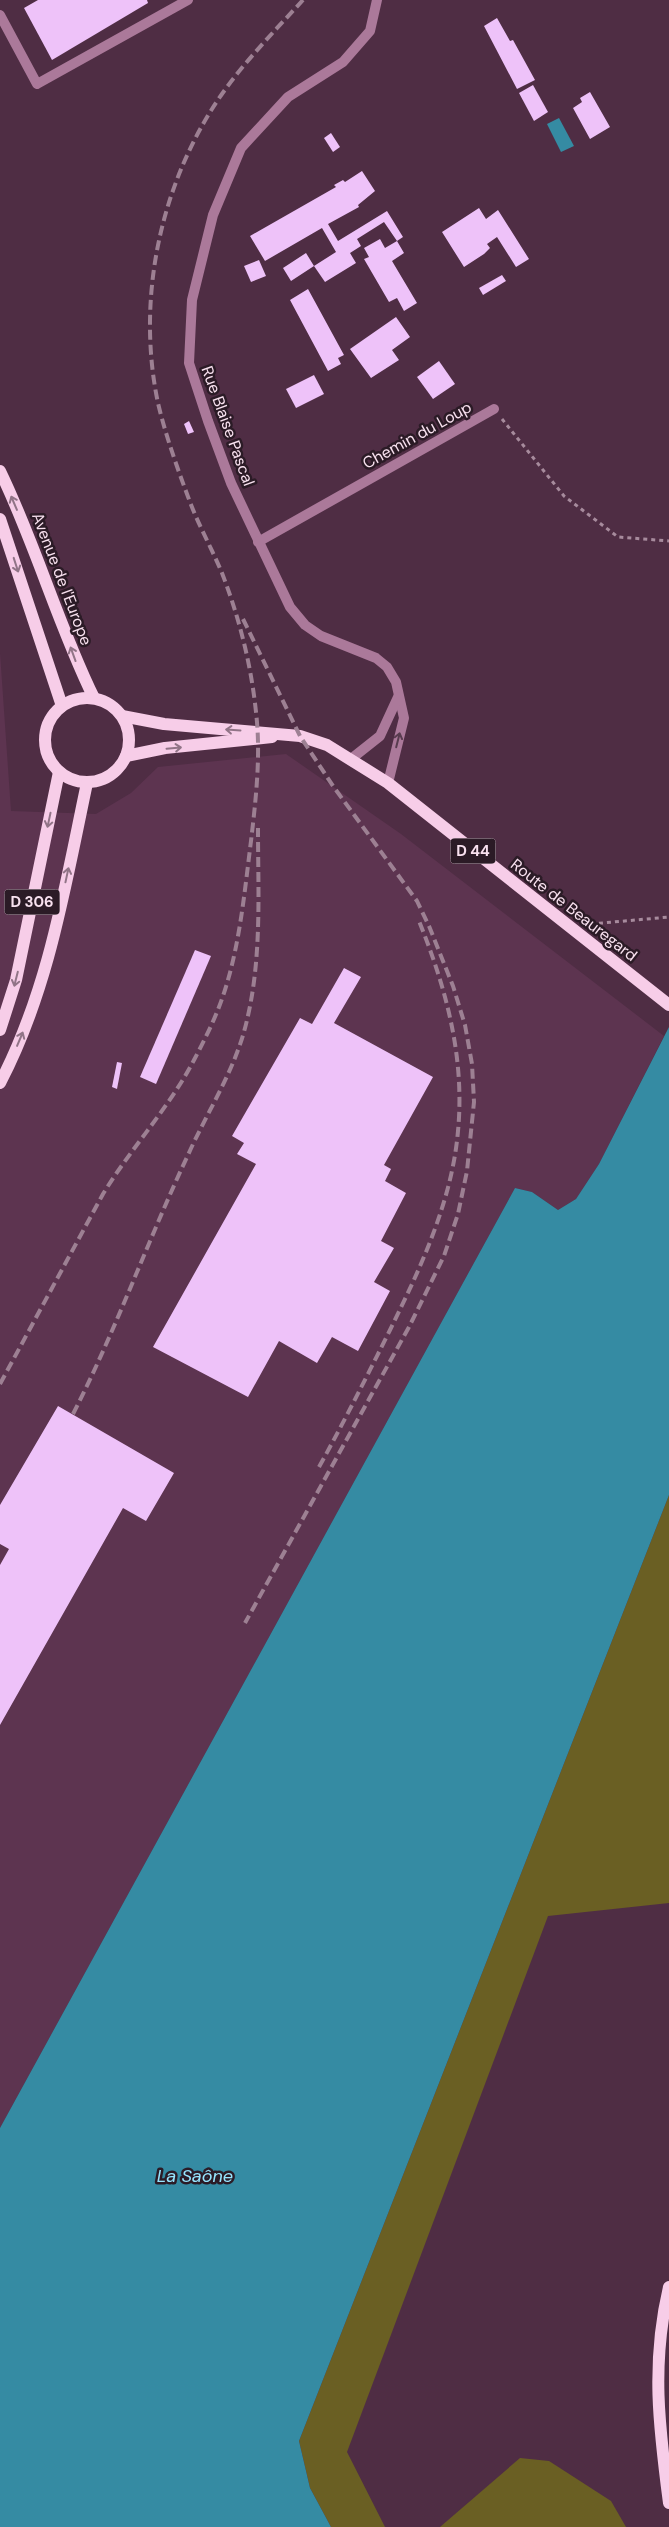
<svg xmlns="http://www.w3.org/2000/svg" width="669" height="2527" font-family="'DM Sans',sans-serif">
<style>
.built{fill:#5d3450}
.green{fill:#6a5f23}
.water{fill:#358ba3}
.building{fill:#eec2f9}
.lines{fill:none;stroke-linecap:round;stroke-linejoin:round}
.path{stroke:#a78b9d;stroke-width:3;stroke-dasharray:4 4;stroke-linecap:butt}
.minor{stroke:#ab799a;stroke-width:10}
.primary{stroke:#f7cde8;stroke-width:12}
.rail{stroke:#9d8093;stroke-width:4;stroke-dasharray:10 5;stroke-linecap:butt}
.oneway{stroke:#917487}
.oneway2{stroke:#583c4f}
.labels{text-anchor:middle;dominant-baseline:central;stroke-width:5;stroke-linejoin:round;paint-order:stroke}
.shield{fill:#2b1b26;stroke:#baa6b3;stroke-width:1}
.shield-label{font-size:15px;font-weight:bold;fill:#f8e1ef}
.street-label{font-size:16px;fill:#f8e1ef;stroke:#2b1b26}
.water-label{font-size:18px;font-style:italic;fill:#97e6ff;stroke:#2b1b26}
</style>
<rect width="100%" height="100%" fill="#4f2d44"/>
<path class="built" d="M0,653L11,811L96,814L131,793L158,767L286,754L401,834L664,1036L599,1164L576,1199L558,1210L532,1192L515,1188L0,2128Z"/>
<g class="green">
<path d="M669,1495V1903L548,1916L347,2452L385,2527H331L310,2488L299,2441Z"/>
<path d="M520,2458L549,2461L611,2501L626,2527H440Z"/>
</g>
<g class="water">
<path d="M559,118L574,146L561,152L547,124Z"/>
<path d="M669,1027V1495L299,2441L310,2488L331,2527H0V2128L515,1188L532,1192L558,1210L576,1199L599,1164Z"/>
</g>
<g class="building">
<path d="M38,0H147L148,3L52,60L24,8Z"/>
<path d="M497,18L510,41L513,40L535,80L517,89L484,26Z"/>
<path d="M533,85L548,112L534,121L519,93Z"/>
<path d="M590,92L610,127L590,139L573,108L582,102L580,98Z"/>
<path d="M331,133L340,147L333,152L324,138Z"/>
<path d="M362,171L375,191L358,205L359,207L328,224L338,241L387,211L403,237L397,241L384,222L357,239L361,246L350,253L356,263L325,282L314,266L291,281L283,268L306,253L314,266L336,252L322,228L265,261L250,236L336,187L334,185L343,180L345,182Z"/>
<path d="M479,208L486,219L498,210L529,259L516,267L497,237L487,244L490,248L484,254L464,267L442,232Z"/>
<path d="M380,239L385,248L397,241L404,253L392,261L417,303L404,311L397,298L389,302L364,259L369,257L364,248Z"/>
<path d="M259,260L266,276L251,282L244,266Z"/>
<path d="M502,275L506,281L483,295L479,288Z"/>
<path d="M308,289L344,355L338,358L341,364L328,371L290,300Z"/>
<path d="M396,317L410,337L392,350L399,360L371,378L350,349Z"/>
<path d="M439,361L455,384L433,399L417,377Z"/>
<path d="M314,375L324,394L296,408L286,389Z"/>
<path d="M189,421L194,432L188,434L184,424Z"/>
<path d="M195,950L211,956L156,1084L140,1077Z"/>
<path d="M344,968L361,977L334,1023L433,1077L384,1165L391,1169L385,1181L406,1193L381,1241L394,1248L374,1282L390,1291L358,1351L332,1337L317,1363L279,1341L248,1397L153,1347L256,1164L237,1154L244,1143L232,1136L300,1018L312,1024Z"/>
<path d="M117,1062L122,1063L117,1089L112,1087Z"/>
<path d="M58,1406L174,1473L146,1521L123,1508L0,1725V1565L9,1549L0,1544V1505Z"/>
</g>
<g class="lines">
<g class="path">
<path d="M502,419L564,496L618,537L669,541"/>
<path d="M591,924L669,917"/>
</g>
<g class="minor">
<path d="M377,0L370,31L343,62L288,97L241,148L213,215L192,300L189,363L208,421L231,483L290,607L305,625L321,636L376,658L387,667L396,682L404,718L388,783"/>
<path d="M0,15L37,84L188,0"/>
<path d="M258,542L494,409"/>
<path d="M351,759L380,736L398,697"/>
</g>
<g class="primary">
<path d="M0,471C36,545 58,625 94,698"/>
<path d="M0,519L62,706"/>
<circle cx="87" cy="740" r="42"/>
<path d="M122,716L164,724L300,736L327,745L388,783L669,1005"/>
<path d="M126,756L165,748L272,737"/>
<path d="M0,1030L16,980L59,772"/>
<path d="M0,1083C49,989 65,886 87,783"/>
<path d="M669,2287C651,2363 659,2427 669,2503"/>
</g>
<g class="rail">
<path d="M243,619L300,736L333,786L417,901L429,926L453,986L465,1025L472,1064L474,1102L467,1171L458,1214L444,1256L409,1327L245,1623"/>
<path d="M0,1384L103,1194C131,1148 169,1108 194,1060C203,1043 212,1025 219,1007C239,955 244,896 251,841C256,798 261,755 256,712C251,664 239,617 222,573C212,549 199,526 190,502C178,470 166,437 158,403C137,304 158,195 212,109C237,69 271,35 303,0"/>
<path d="M73,1414C116,1330 148,1240 188,1155C208,1110 236,1069 247,1020C262,957 258,892 258,828"/>
<path d="M319,1467C344,1422 367,1376 390,1330C421,1267 452,1201 458,1131C465,1057 446,988 419,921"/>
</g>
</g>
<defs><path id="oneway-shaft" d="M-6 0H5M1.5-3L5.5 0L1.5 3" fill="none" stroke-width="1.6" stroke-linecap="round" stroke-linejoin="round" transform="scale(1.25)"/></defs>
<g class="oneway">
<use href="#oneway-shaft" transform="translate(14 503) rotate(-113)"/>
<use href="#oneway-shaft" transform="translate(16 565) rotate(72)"/>
<use href="#oneway-shaft" transform="translate(73 654) rotate(-110)"/>
<use href="#oneway-shaft" transform="translate(233 730) rotate(-176)"/>
<use href="#oneway-shaft" transform="translate(174 748) rotate(-5)"/>
<use href="#oneway-shaft" transform="translate(49 820) rotate(102)"/>
<use href="#oneway-shaft" transform="translate(67 875) rotate(-78)"/>
<use href="#oneway-shaft" transform="translate(16 979) rotate(104)"/>
<use href="#oneway-shaft" transform="translate(20 1039) rotate(-67)"/>
</g>
<use class="oneway2" href="#oneway-shaft" transform="translate(398 740) rotate(-76)"/>
<g class="labels">
<g class="shield">
<rect x="450.5" y="838.5" width="45" height="25" rx="4"/>
<rect x="4.5" y="889.5" width="55" height="25" rx="4"/>
</g>
<g class="shield-label">
<text x="473" y="851">D 44</text>
<text x="32" y="902">D 306</text>
</g>
<g class="street-label">
<text transform="translate(228 426) rotate(70)">Rue Blaise Pascal</text>
<text transform="translate(417 435) rotate(-29)">Chemin du Loup</text>
<text transform="translate(62 579) rotate(69)">Avenue de l'Europe</text>
<text transform="translate(574 910) rotate(38)">Route de Beauregard</text>
</g>
<g class="water-label">
<text x="195" y="2176">La Saône</text>
</g>
</g>
</svg>
